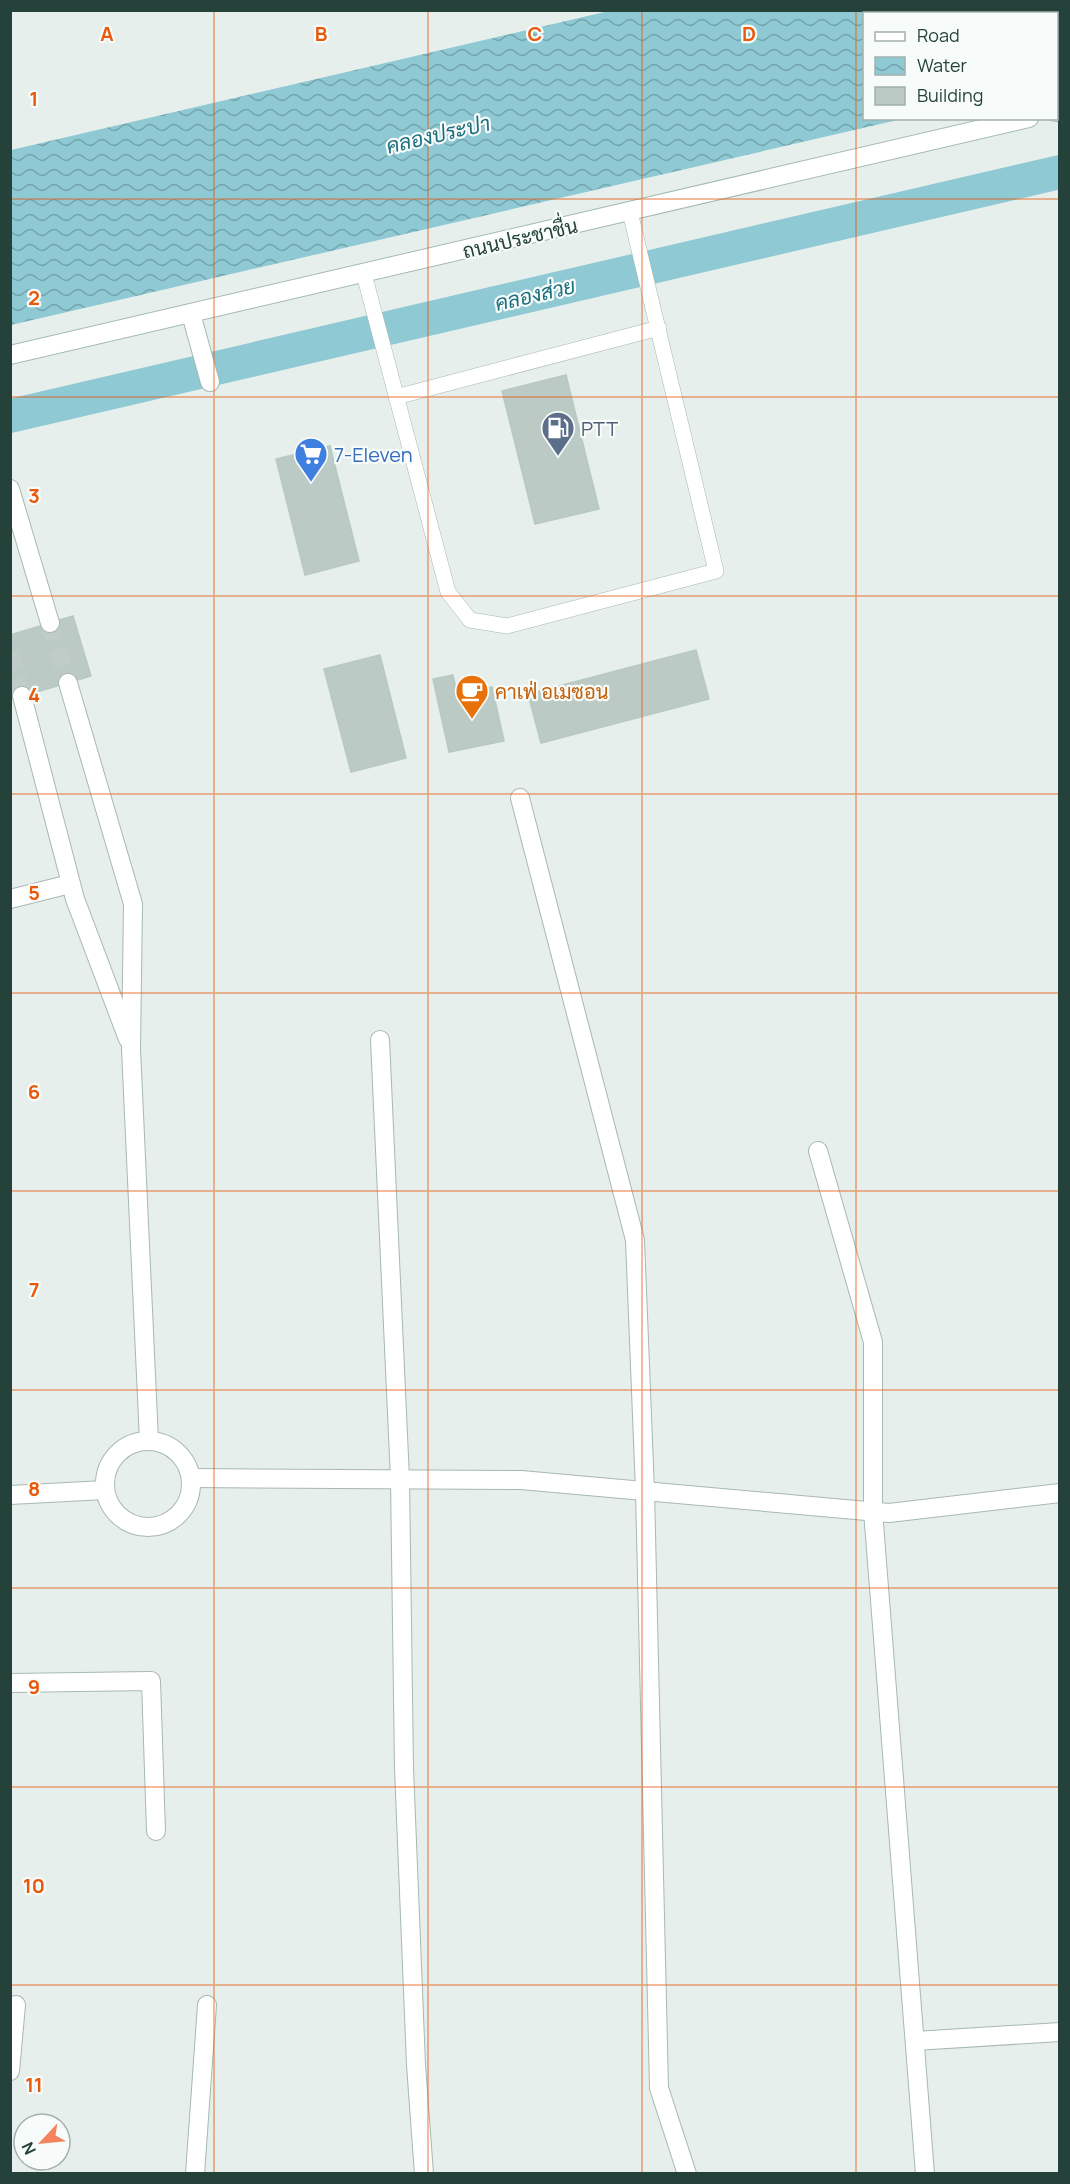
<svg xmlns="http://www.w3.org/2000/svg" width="1070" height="2184" font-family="Manrope,Sarabun,sans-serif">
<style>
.water{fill:url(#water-waves)}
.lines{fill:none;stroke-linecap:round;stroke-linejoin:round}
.canal{stroke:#8ec9d4;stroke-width:34}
.building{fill:#bbcac4;stroke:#b8c9c2;stroke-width:1.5}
.street-tunnel{stroke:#bfccc8;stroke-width:18;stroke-dasharray:18 9;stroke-linecap:butt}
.lane-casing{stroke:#a8b8b2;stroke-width:16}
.street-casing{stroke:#a8b8b2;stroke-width:20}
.secondary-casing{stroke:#a4bbb3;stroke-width:20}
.lane{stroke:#fff;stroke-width:15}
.street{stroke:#fff;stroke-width:18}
.secondary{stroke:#fff;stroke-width:18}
.grid{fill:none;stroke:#e8590c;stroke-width:1.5;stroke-opacity:0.55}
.labels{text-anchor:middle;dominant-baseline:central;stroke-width:4.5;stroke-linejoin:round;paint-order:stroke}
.street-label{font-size:20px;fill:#24423a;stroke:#f7fbf9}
.service-label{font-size:20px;fill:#4e5e75;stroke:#f7fbf9;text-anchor:start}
.shop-label{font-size:20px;fill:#366cbe;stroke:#f7fbf9;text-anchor:start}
.food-label{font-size:20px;fill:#c56008;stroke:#f7fbf9;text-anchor:start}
.water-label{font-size:21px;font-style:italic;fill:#1c6f80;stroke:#f7fbf9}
.grid-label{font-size:20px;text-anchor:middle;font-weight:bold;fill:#e8590c;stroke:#f7fbf9;stroke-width:4.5;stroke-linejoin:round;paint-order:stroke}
</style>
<defs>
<pattern id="water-waves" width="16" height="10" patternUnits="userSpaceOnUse" patternTransform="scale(1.5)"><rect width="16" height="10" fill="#8ec9d4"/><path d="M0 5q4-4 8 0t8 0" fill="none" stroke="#74a5ad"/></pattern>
</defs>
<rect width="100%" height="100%" fill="#e6efeb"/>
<path class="water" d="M609,11H1059V82L1057,83L1056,14H864V118L902,119L11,325V150Z"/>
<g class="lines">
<path class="canal" d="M10,416L1060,172"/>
</g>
<g class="building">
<path d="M566,375L599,509L535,524L502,391Z"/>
<path d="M330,446L359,561L305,575L276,459Z"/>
<path d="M73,616L91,676L10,700V635Z"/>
<path d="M696,650L709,699L541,743L528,694Z"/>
<path d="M380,655L406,758L351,772L324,669Z"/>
<path d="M453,675L457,694L492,687L504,741L449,752L433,679Z"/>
</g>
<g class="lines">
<g class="street-tunnel">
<path d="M50,623L68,683"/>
<path d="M10,652L22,696"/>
</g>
<g class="lane-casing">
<g id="lane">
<path d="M364,274L448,592L470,620L507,626L716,571L630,212"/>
<path d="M396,397L659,328"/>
</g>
</g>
<g class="street-casing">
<g id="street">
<path d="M191,314L210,382"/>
<path d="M10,489L50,623"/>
<path d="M68,683L133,904L131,1049L149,1441"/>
<path d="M22,696L75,899L128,1039"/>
<path d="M520,798L635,1240L645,1491L659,2088L687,2174"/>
<path d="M10,899L70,884"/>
<path d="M380,1040L400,1479L404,1768L416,2065L424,2174"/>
<path d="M818,1151L873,1342V1511L925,2174"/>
<circle cx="148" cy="1484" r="43"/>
<path d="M191,1478L521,1480L889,1513L1060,1493"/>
<path d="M10,1495L105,1490"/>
<path d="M10,1683L151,1681L156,1831"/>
<path d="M915,2041L1060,2032"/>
<path d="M10,2071L16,2005"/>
<path d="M195,2174L207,2005"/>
</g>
</g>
<g class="secondary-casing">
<g id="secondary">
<path d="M1056,112L1060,111"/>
<path d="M10,355L1029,118"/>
</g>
</g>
<use href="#lane" class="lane"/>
<use href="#street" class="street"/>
<use href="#secondary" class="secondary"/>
</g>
<path class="grid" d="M214,10V2174M428,10V2174M642,10V2174M856,10V2174M10,199H1060M10,397H1060M10,596H1060M10,794H1060M10,993H1060M10,1191H1060M10,1390H1060M10,1588H1060M10,1787H1060M10,1985H1060"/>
<defs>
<g id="fuel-pin" transform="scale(1.725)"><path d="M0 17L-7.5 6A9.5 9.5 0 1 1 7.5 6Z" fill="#5c6f8a" stroke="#f7fbf9"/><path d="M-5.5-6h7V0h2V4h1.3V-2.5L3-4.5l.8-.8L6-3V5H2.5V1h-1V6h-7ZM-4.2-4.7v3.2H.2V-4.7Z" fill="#fff"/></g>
<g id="supermarket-pin" transform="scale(1.725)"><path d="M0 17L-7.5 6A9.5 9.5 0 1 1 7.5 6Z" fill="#3f7fe0" stroke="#f7fbf9"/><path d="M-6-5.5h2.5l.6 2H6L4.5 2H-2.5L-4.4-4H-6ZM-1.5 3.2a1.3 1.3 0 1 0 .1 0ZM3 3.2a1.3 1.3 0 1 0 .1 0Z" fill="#fff"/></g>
<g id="cafe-pin" transform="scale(1.725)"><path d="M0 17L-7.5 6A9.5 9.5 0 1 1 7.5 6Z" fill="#e8710a" stroke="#f7fbf9"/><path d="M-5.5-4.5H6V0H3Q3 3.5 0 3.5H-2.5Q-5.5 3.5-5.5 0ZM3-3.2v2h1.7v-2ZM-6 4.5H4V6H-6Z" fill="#fff"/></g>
</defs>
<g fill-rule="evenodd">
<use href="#fuel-pin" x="558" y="428"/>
<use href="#supermarket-pin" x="311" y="454"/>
<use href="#cafe-pin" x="472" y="691"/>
</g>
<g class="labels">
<g class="street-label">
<text transform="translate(520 238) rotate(-13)">ถนนประชาชื่น</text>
</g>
<g class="service-label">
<text x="581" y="428">PTT</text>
</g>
<g class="shop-label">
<text x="334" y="454">7-Eleven</text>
</g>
<g class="food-label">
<text x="495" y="691">คาเฟ่ อเมซอน</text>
</g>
<g class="water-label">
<text transform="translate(438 134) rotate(-13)">คลองประปา</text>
<text transform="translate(535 294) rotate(-13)">คลองส่วย</text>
</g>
</g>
<g class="grid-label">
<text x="107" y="41">A</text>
<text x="321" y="41">B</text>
<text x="535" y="41">C</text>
<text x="749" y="41">D</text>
<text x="34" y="106">1</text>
<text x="34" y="305">2</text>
<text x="34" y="503">3</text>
<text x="34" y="702">4</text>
<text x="34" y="900">5</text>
<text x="34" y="1099">6</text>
<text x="34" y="1297">7</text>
<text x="34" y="1496">8</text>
<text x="34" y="1694">9</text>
<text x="34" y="1893">10</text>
<text x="34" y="2092">11</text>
</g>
<rect width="1070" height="2184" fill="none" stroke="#24423a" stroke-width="24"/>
<rect x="863" y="12" width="195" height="108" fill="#f7fbf9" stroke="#a3b1ad" stroke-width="1.5"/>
<rect x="875" y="32" width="30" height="9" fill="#ffffff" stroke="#a3b1ad" stroke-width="1.5"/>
<text x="917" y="42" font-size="18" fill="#24423a">Road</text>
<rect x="875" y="57" width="30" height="18" fill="url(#water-waves)" stroke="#a3b1ad" stroke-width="1.5"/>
<text x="917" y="72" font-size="18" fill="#24423a">Water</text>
<rect x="875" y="87" width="30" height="18" fill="#bbcac4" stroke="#a3b1ad" stroke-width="1.5"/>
<text x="917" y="102" font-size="18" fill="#24423a">Building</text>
<g transform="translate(42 2142) rotate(244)"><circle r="28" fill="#f7fbf9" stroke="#a3b1ad" stroke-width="1.5"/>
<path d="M0-4.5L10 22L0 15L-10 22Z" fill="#f4845f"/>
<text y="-9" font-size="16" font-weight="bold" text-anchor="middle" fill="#24423a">N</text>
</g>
</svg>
